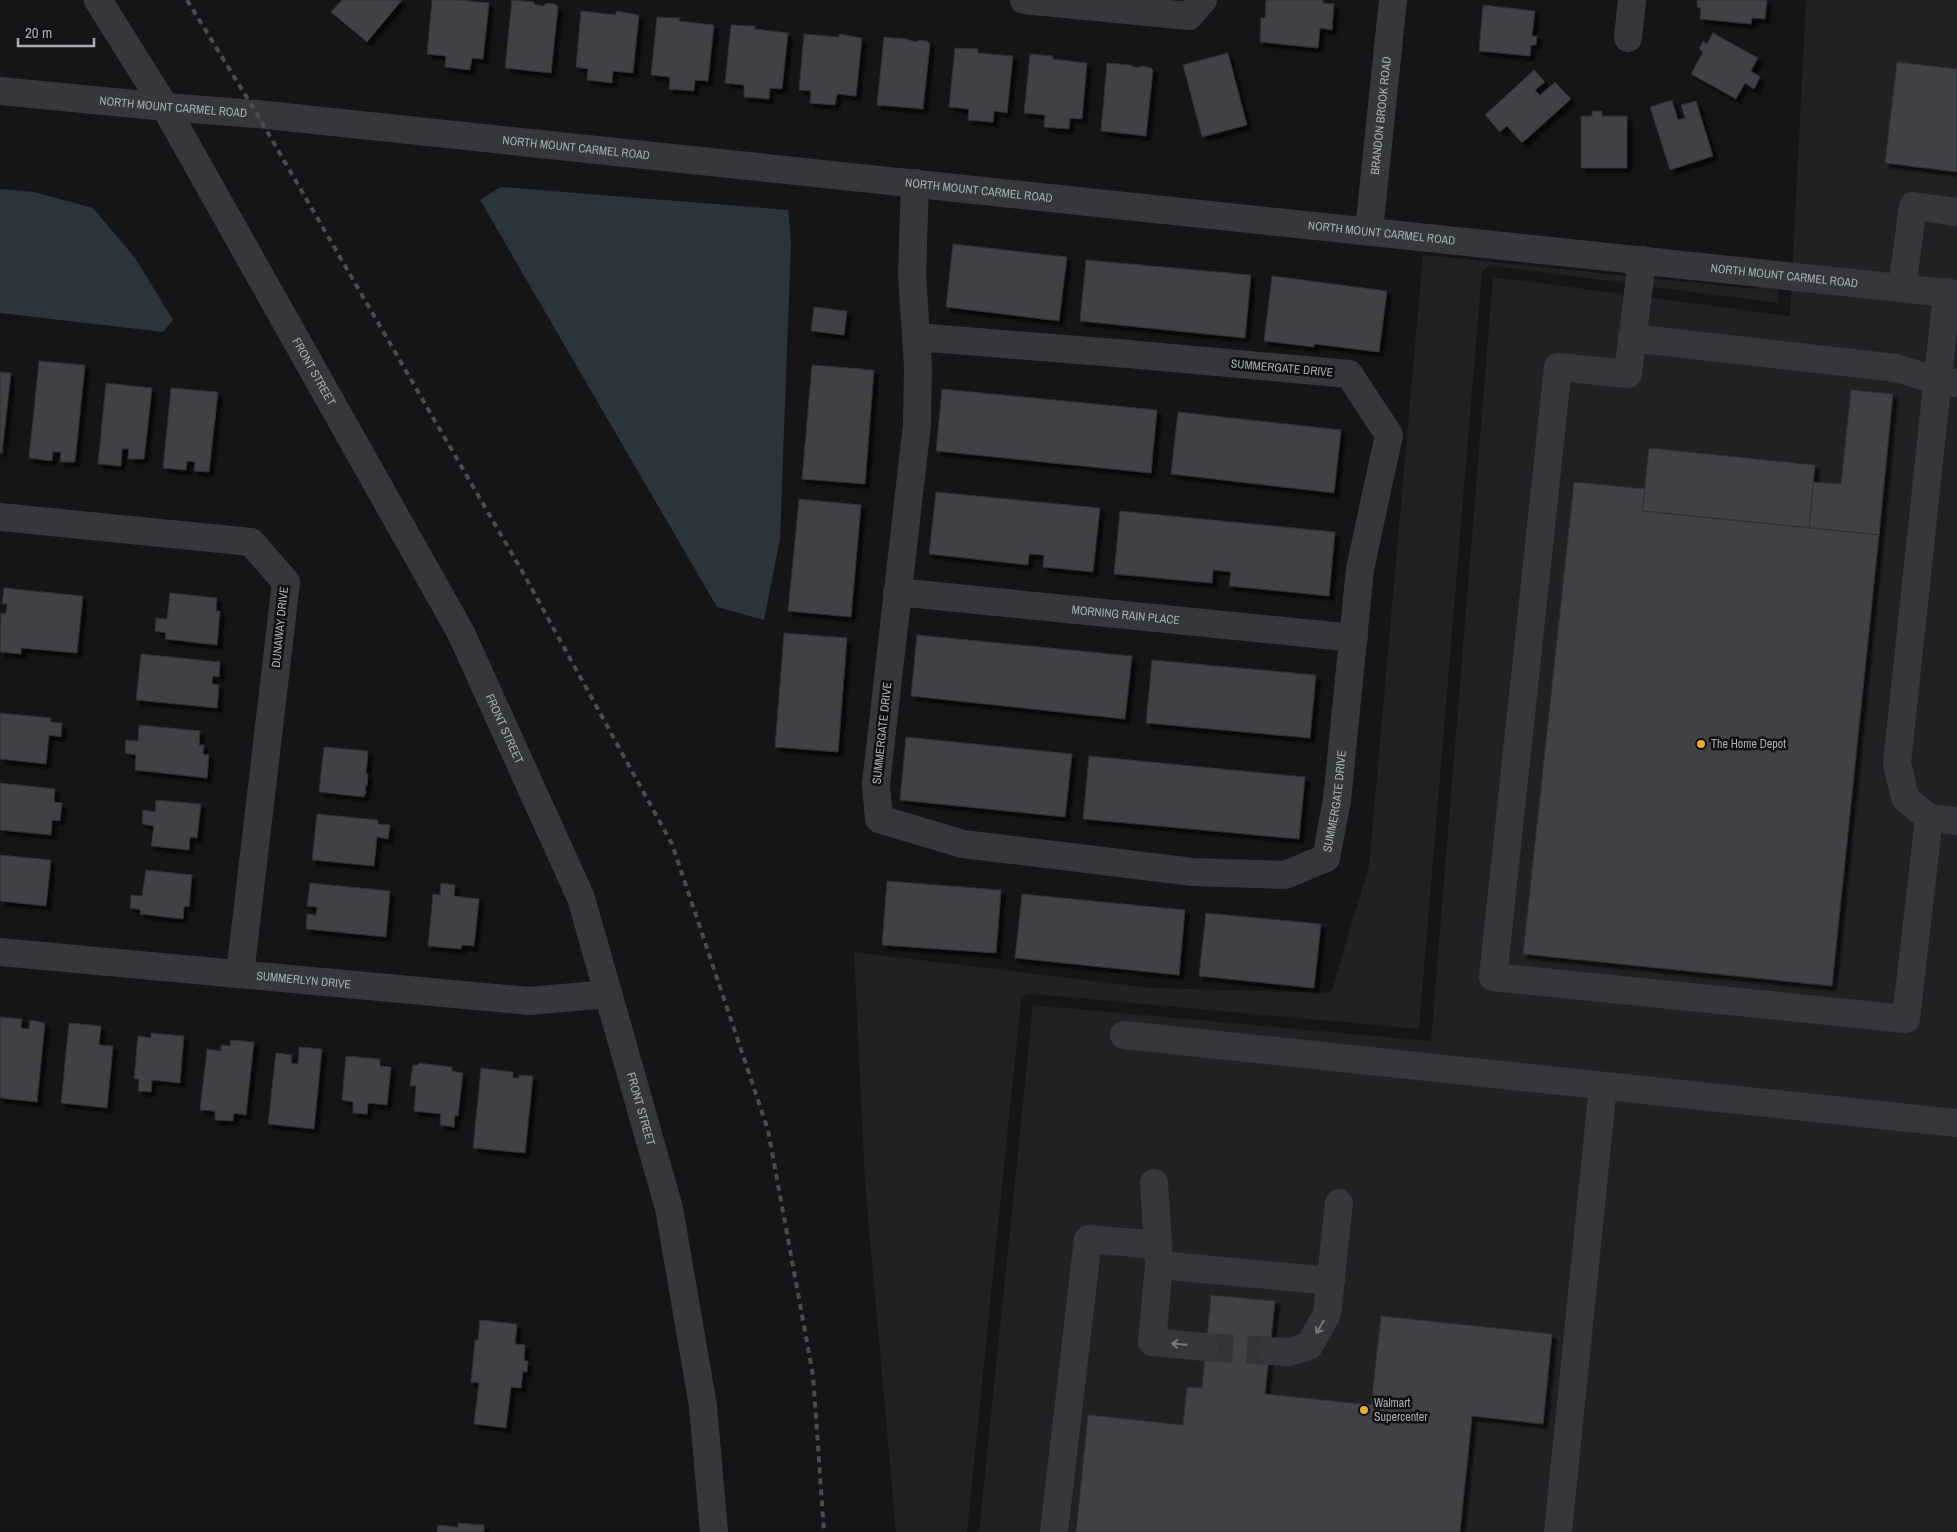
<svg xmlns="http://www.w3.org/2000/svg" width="1957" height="1532" font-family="'Archivo Narrow',sans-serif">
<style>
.built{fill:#212124}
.water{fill:#2b343a}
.building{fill:#3f4044;stroke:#2f2f33;filter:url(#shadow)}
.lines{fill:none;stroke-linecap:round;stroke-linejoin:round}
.minor-tunnel{stroke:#323337;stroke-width:28;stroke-dasharray:28 14;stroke-linecap:butt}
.minor{stroke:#36373c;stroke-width:28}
.rail{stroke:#494b51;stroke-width:4;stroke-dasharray:6 5;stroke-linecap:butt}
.oneway{stroke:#747780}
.poi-dot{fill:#edab36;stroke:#101012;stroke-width:2}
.labels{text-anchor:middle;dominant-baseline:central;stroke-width:5;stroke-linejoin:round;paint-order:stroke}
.street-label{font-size:12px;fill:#a7acb7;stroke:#101012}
.poi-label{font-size:12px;fill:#a7acb7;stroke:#101012;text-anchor:start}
</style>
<defs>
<filter id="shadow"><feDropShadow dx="4.5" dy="4.5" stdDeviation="1" flood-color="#0009"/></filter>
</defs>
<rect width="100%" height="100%" fill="#151517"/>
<g class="built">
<path d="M1806,0H1957V1532H979L1033,1005L1431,1041L1493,277L1790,316Z"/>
<path d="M1423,255L1757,289L1758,285L1778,287V303L1494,266L1487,267L1482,272L1419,1029L1034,994L1026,995L1021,1000L967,1532H896L865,1183L854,952L1153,988L1331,993L1369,866Z"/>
</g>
<g class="water">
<path d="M501,187L788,210L791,242L780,539L764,620L717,607L480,200Z"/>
<path d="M0,189L34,192L93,208L135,258L173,320L163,332L0,313Z"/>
</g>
<g class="building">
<path d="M342,0H402L367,42L331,12Z"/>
<path d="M432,0H459L489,3L483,59L472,58L470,70L445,67L446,56L427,54Z"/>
<path d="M512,0L534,2V4L543,6L547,3L555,4L558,7L551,73L505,68Z"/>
<path d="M1266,0H1323V3L1334,4L1332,30L1320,28L1318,48L1260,42L1261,18H1265Z"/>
<path d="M1697,0H1767L1765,19L1752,18L1751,24L1700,19L1701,8L1697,7Z"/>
<path d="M1483,5L1535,11L1532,36H1537L1536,45H1531L1530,56L1479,51Z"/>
<path d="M581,11L616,15V11L639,15L633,73L613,71L612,83L587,80L588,69L576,67Z"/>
<path d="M657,17L680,18L679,21L714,25L708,81L695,80L694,91L669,89L670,77L651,75Z"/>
<path d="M731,25L755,26V29L788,33L782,89L770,88L769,99L744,97V85L725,83Z"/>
<path d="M1713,33L1758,58L1751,71L1760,77L1754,89L1745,83L1736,99L1691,74L1703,52L1699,49L1703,41L1707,44Z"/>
<path d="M804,34L839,37V34L862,38L856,96L837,94L835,105L810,103L811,91L799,90Z"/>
<path d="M884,37L906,39L916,42L918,40L927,41L930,44L923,109L877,105Z"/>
<path d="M955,48L978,49V53L1013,56L1007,113L994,111L993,122L968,120L969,109L949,107Z"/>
<path d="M1228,53L1247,125L1202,137L1183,65Z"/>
<path d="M1030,54L1053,56V59L1087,63L1082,119L1070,118L1069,129L1044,127L1045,115L1024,113Z"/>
<path d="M1897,62L1957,69V172L1885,163Z"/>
<path d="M1107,63L1130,65L1138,68L1141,66L1151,68L1153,70L1146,136L1101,131Z"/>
<path d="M1534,70L1545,82L1535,90L1540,95L1555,82L1571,99L1522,143L1507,126L1500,132L1485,115Z"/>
<path d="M1672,100L1678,120L1685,118L1681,105L1696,101L1713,156L1670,170L1650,107Z"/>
<path d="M1592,111H1602V116H1627V168H1581V116H1592Z"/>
<path d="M953,244L1067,257L1059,321L946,307Z"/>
<path d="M1086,260L1251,275L1245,338L1080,321Z"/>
<path d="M1272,276L1387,291L1379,352L1314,344V347L1264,341Z"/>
<path d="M814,307L847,311L844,335L811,331Z"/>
<path d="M39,361L85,365L75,462H60L61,452H53L52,461L29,458Z"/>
<path d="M812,365L874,370L865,484L802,479Z"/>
<path d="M0,372L11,373L2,453H0Z"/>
<path d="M106,383L152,388L144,459H128L129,449H122L121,466L98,464Z"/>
<path d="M171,388L218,392L209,472L194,471L195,462L187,461L186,470L163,468Z"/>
<path d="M942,389L1157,410L1151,473L936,451Z"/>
<path d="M1851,390L1893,394L1879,535L1809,528L1813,482L1841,484Z"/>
<path d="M1178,412L1341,430L1334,493L1171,474Z"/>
<path d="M1649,448L1815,465L1809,528L1642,511Z"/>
<path d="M1574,482L1645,489L1642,511L1879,535L1832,986L1523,954Z"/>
<path d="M936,492L1100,508L1093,572L1043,567L1044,555L1029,554L1028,565L929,554Z"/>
<path d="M799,499L861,505L851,617L788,611Z"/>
<path d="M1120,511L1335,532L1329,596L1229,586L1231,572L1213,570L1212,583L1114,574Z"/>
<path d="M4,588L83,596L77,653L21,648V654L0,652L1,613L6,614L7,604H2Z"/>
<path d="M170,593L217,598L216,611H220L217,645L165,639L166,633L155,631L156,618L167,619Z"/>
<path d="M784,633L847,638L838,752L775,747Z"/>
<path d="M917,635L1132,656L1125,719L911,696Z"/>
<path d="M141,654L220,662L219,677L213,676L212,684L219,685L217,708L136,700Z"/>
<path d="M1152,660L1316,675L1310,738L1146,723Z"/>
<path d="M0,713L51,718V722L62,723L61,737L49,735L46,764L0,759Z"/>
<path d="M139,725L200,731L199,745H204L203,754L209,755L207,778L135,770L136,755L125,753L126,740L138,741Z"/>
<path d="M906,737L1072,754L1065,817L900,800Z"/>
<path d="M324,747L368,751L366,774H368L367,786H365L366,794H364V797L319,792Z"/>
<path d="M1089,756L1305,777L1299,839L1083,819Z"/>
<path d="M0,783L55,789L54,802L62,803L60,821L52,820L51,835L0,830Z"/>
<path d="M156,800L201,804L197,838L190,837L189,850L151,846L154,826L142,824L143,810L155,812Z"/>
<path d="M317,814L378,820V824L390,825L388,839L377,837L374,866L312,860Z"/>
<path d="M0,855L51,860L46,906L0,901Z"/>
<path d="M146,870L192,875L189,907L184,906L183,919L140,914L141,910L130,908L131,895L142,896Z"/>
<path d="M887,881L1001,890L996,953L882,945Z"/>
<path d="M310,883L390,891L386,937L306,929L307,914L316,915L317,907L307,906Z"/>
<path d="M441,883L455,885L454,896L479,899L474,946L462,945L461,949L428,946L433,894L440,895Z"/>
<path d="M1022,894L1185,910L1179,975L1015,958Z"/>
<path d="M1206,913L1321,924L1314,988L1199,976Z"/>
<path d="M0,1017L22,1019L21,1028L29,1029L30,1020L45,1023L37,1102L0,1098Z"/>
<path d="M69,1023L101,1026L99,1045L113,1046L107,1108L61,1103Z"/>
<path d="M151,1033L184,1036L180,1083L152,1080L151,1092L138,1091L139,1079H134L138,1036L151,1038Z"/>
<path d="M231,1040L254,1042L246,1115L234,1113L233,1121L215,1120V1111L200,1110L207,1049L221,1051V1045L230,1046Z"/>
<path d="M299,1047L322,1049L314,1129L268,1124L276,1053L292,1055L291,1063L298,1064Z"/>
<path d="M346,1056L380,1059V1066L391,1067L387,1105L368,1103L367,1114L353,1113V1102L342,1100Z"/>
<path d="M419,1063L452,1067V1071L463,1073L458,1116L455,1115L454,1127L440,1125L441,1114L414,1111L416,1086H410L413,1065H418Z"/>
<path d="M481,1068L513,1072V1078H519V1075L533,1076L525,1153L473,1148Z"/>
<path d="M1211,1295L1275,1301L1265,1394L1371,1405L1381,1316L1552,1334L1543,1424L1472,1416L1460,1532H1076L1088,1415L1183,1425L1187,1387L1202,1388Z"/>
<path d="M480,1320L517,1324L515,1344L525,1345L524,1361H528L527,1372L523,1371L521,1388L511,1387L506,1428L474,1424L479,1383L471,1382L475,1340H478Z"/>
<path d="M458,1523L484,1525V1532H437L438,1525L458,1527Z"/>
</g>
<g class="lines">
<path class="minor-tunnel" d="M1205,1347L1270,1351"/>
<g class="minor">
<path id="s1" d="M98,0L165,107L461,633L581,898L669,1208L703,1406L714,1532"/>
<path d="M1024,0L1189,16L1203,0"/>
<path d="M1628,38L1632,0"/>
<path id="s2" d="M0,91L165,107L257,114L1957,294"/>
<path id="s3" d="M915,183L912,276L918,366L917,424L876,784L879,819L963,844L1193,872L1285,875L1326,858L1337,800L1360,569L1389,435L1349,374L1128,354L916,337"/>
<path id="s4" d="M1369,230L1393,0"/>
<path d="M1642,260L1628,374L1558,367L1493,977L1906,1019L1929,818"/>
<path d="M1902,288L1913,206L1957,212"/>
<path d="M1947,292L1897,763L1905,798L1929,818L1957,821"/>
<path d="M1632,338L1896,368L1938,381L1956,383"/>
<path d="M0,517L251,542L286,582L240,974"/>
<path id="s5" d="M897,592L1354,638"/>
<path id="s6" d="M0,952L529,1001L608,994"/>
<path d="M1124,1035L1957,1123"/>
<path d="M1154,1183L1158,1245"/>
<path d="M1159,1265L1331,1281"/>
<path d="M1270,1351L1290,1352L1309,1346L1327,1314L1339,1203"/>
<path d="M1054,1532L1088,1239L1158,1245L1159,1265L1152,1342L1205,1347"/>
<path d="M1558,1532L1603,1086"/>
</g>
<path class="rail" d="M187,0L257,114L522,571L672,844L768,1130L813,1375L824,1532"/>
</g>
<defs><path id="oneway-shaft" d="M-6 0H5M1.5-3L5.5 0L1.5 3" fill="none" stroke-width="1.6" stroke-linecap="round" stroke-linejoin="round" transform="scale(1.25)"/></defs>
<g class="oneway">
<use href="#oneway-shaft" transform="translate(1320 1327) rotate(120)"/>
<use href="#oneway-shaft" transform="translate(1179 1344) rotate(-175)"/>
</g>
<g class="poi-dot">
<circle cx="1701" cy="744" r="5"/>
<circle cx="1364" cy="1410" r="5"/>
</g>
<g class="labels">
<g class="street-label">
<text stroke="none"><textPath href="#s2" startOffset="174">NORTH MOUNT CARMEL ROAD</textPath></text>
<text stroke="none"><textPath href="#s4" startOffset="115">BRANDON BROOK ROAD</textPath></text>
<text stroke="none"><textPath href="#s2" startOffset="579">NORTH MOUNT CARMEL ROAD</textPath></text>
<text stroke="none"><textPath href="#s2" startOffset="984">NORTH MOUNT CARMEL ROAD</textPath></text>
<text stroke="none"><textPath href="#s2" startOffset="1389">NORTH MOUNT CARMEL ROAD</textPath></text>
<text stroke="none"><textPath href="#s2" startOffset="1794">NORTH MOUNT CARMEL ROAD</textPath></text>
<text transform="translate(1282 368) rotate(5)">SUMMERGATE DRIVE</text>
<text stroke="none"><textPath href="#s1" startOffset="430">FRONT STREET</textPath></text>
<text stroke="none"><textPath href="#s5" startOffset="230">MORNING RAIN PLACE</textPath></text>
<text transform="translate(280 627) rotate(-84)">DUNAWAY DRIVE</text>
<text stroke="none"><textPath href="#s1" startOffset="835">FRONT STREET</textPath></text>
<text transform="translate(882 733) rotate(-84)">SUMMERGATE DRIVE</text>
<text stroke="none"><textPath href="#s3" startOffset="1152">SUMMERGATE DRIVE</textPath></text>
<text stroke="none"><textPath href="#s6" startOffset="305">SUMMERLYN DRIVE</textPath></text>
<text stroke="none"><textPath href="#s1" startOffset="1240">FRONT STREET</textPath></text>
</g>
<g class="poi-label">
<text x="1711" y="744">The Home Depot</text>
<text x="1374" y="1403">Walmart<tspan x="1374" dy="14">Supercenter</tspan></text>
</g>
</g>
<path d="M18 38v8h76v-8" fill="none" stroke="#a7acb7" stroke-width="2.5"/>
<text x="25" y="38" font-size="15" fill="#a7acb7" stroke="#101012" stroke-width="4" paint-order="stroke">20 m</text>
</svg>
